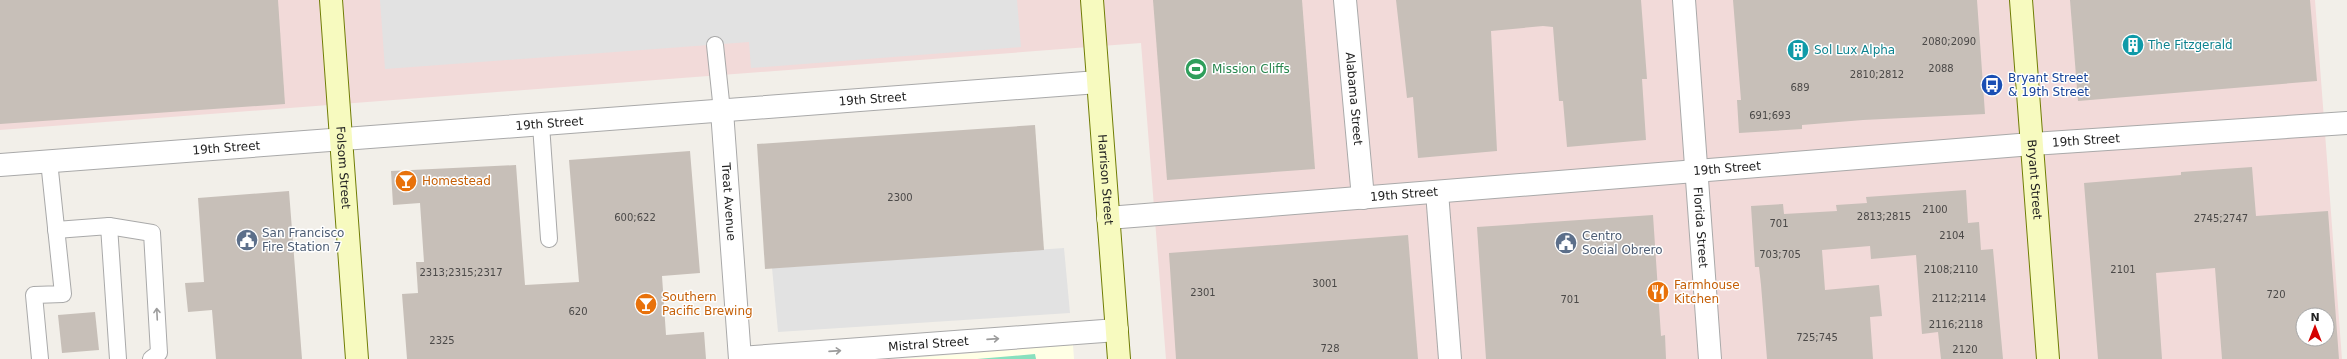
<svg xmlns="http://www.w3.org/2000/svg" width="2347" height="359" font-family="'DejaVu Sans',sans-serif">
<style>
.commercial{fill:#f2dad9;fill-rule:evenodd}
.education{fill:#ffffe5}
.pitch{fill:#88e0be}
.parking{fill:#e2e2e2}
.building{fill:#c7bfb8;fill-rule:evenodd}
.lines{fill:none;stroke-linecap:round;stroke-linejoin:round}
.lane-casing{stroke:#a9a9a9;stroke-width:18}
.street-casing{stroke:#a9a9a9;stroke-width:24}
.secondary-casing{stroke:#707d05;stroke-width:24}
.lane{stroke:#fff;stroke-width:16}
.street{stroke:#fff;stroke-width:22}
.secondary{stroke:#f7fabf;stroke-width:22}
.oneway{stroke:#9c9c9c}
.labels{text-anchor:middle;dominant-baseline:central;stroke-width:3;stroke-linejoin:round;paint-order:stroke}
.number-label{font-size:10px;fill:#4b4948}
.culture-label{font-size:12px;fill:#0d838f;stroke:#fff;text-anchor:start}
.leisure-label{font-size:12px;fill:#27864d;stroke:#fff;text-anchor:start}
.transit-label{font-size:12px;fill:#164399;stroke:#fff;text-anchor:start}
.street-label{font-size:12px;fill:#222;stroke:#fff}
.food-label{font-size:12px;fill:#c56008;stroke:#fff;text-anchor:start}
.service-label{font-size:12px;fill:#4e5e75;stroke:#fff;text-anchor:start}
</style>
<rect width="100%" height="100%" fill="#f2efe9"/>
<path class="commercial" d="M0,0H2315L2342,359H1166L1141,43L0,130ZM2303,315H2327V339H2303Z"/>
<path class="education" d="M1073,345L1074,359H900Z"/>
<path class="pitch" d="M1035,354L1036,359H977Z"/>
<g class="parking">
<path d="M380,0H1017L1021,47L751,68L749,42L385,69Z"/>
<path d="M1064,248L1070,313L778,332L772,268Z"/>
</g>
<g class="building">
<path d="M0,0H278L285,104L0,124Z"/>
<path d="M1153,0H1302L1315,169L1167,180Z"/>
<path d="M1396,0H1641L1647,79H1642L1646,140L1567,147L1563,101H1559L1553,27L1543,26L1491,31L1497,151L1418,158L1413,97L1407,98Z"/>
<path d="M1733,0H1977L1985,114L1863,120L1802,125V129L1739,133L1737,100H1741Z"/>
<path d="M2070,0H2310L2317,81L2078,101Z"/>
<path d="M1035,125L1044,250L765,269L757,144Z"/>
<path d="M690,151L700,273L662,276L666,335L704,332L706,359H407L402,294L418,293L416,262H424L420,203L393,205L391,171L516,165L525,285L579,282L569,160Z"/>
<path d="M2252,167L2256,216L2328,211L2339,359H2222L2215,268L2156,273L2162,359H2098L2084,183L2181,175V172ZM2303,315H2327V339H2303Z"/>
<path d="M1966,190L1968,223L1979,222L1981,250L1993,249L2003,359H1941L1938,332L1922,334L1916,255L1871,259L1870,246L1822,250L1825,290L1879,285L1882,316L1870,317L1873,359H1767L1761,285L1759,267H1755L1751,206L1783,204L1784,214L1837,211L1836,205L1867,203L1866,197Z"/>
<path d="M289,191L302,359H216L212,310L188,312L185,283L204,282L198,198Z"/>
<path d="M1653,215L1661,336L1665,335L1666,359H1486L1477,227Z"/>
<path d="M1408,235L1418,359H1176L1169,253Z"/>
<path d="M95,312L99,350L62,353L58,315Z"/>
</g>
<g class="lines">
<g class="lane-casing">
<g id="lane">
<path d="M715,45L722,111"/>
<path d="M541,125L549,239"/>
<path d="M109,226L152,233L159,353L151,359"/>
<path d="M56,230L109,226L118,359"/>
<path d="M40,359L34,295L63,294L49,161"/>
</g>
</g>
<g class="street-casing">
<g id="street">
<path id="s1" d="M1345,0L1363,198"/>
<path id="s2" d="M1684,0L1710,359"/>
<path id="s3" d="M722,111L740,359"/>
<path id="s4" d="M0,165L1098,82"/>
<path d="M1437,192L1450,359"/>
<path id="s5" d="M1108,218L2032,144L2347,123"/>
<path id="s6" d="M740,358L1117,330"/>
</g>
</g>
<g class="secondary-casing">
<g id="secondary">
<path id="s7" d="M331,0L357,359"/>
<path id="s8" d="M1092,0L1119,359"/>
<path id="s9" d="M2021,0L2048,359"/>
</g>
</g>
<use href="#lane" class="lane"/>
<use href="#street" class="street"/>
<use href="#secondary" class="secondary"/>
</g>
<defs><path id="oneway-shaft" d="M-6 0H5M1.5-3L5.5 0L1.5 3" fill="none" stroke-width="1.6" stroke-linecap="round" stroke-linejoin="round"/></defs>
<g class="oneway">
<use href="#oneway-shaft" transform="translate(157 314) rotate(-93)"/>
<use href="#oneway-shaft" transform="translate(993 339) rotate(-4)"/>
<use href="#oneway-shaft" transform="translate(835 351) rotate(-4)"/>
</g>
<defs>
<g id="building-disc" transform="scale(1.15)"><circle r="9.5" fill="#0f9aa8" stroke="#fff"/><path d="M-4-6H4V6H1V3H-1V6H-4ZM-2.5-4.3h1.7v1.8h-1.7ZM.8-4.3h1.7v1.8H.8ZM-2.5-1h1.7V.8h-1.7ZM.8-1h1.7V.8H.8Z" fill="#fff"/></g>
<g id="stadium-disc" transform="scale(1.15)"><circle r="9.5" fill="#2e9e5b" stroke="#fff"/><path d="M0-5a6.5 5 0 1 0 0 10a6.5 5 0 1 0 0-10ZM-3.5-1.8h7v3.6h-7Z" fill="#fff"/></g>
<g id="bus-disc" transform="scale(1.15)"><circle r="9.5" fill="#1a4fb4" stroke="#fff"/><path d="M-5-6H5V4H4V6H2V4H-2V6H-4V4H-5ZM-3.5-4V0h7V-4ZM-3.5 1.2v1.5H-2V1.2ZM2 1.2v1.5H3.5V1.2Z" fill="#fff"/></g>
<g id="bar-disc" transform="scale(1.15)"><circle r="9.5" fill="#e8710a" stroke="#fff"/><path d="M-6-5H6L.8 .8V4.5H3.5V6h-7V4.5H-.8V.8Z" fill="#fff"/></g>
<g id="civic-disc" transform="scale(1.15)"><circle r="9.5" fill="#5c6f8a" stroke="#fff"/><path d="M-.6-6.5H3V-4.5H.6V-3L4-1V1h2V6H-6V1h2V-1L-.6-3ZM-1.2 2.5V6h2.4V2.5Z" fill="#fff"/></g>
<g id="restaurant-disc" transform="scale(1.15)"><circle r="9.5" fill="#e8710a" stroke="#fff"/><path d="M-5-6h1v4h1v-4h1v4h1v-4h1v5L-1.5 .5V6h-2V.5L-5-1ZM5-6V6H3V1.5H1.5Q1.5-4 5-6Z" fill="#fff"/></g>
</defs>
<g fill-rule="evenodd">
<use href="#building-disc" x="2133" y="45"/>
<use href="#building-disc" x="1798" y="50"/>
<use href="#stadium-disc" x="1196" y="69"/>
<use href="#bus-disc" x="1992" y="85"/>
<use href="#bar-disc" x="406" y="181"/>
<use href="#civic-disc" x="247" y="240"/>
<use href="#civic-disc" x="1566" y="243"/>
<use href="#restaurant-disc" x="1658" y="292"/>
<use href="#bar-disc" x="646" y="304"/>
</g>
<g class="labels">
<g class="number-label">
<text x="1949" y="41">2080;2090</text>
<text x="1941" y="68">2088</text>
<text x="1877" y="74">2810;2812</text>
<text x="1800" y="87">689</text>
<text x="1770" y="115">691;693</text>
<text x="900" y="197">2300</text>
<text x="1935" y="209">2100</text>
<text x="1884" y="216">2813;2815</text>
<text x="635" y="217">600;622</text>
<text x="2221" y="218">2745;2747</text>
<text x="1779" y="223">701</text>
<text x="1952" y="235">2104</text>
<text x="1780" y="254">703;705</text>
<text x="1951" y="269">2108;2110</text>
<text x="2123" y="269">2101</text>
<text x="461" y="272">2313;2315;2317</text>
<text x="1325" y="283">3001</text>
<text x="1203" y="292">2301</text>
<text x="2276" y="294">720</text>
<text x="1959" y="298">2112;2114</text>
<text x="1570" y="299">701</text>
<text x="578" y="311">620</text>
<text x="1956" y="324">2116;2118</text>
<text x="1817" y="337">725;745</text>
<text x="442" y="340">2325</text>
<text x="1330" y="348">728</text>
<text x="1965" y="349">2120</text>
</g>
<g class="culture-label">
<text x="2148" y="45">The Fitzgerald</text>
<text x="1814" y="50">Sol Lux Alpha</text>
</g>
<g class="leisure-label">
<text x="1212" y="69">Mission Cliffs</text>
</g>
<g class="transit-label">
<text x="2008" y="78">Bryant Street<tspan x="2008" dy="14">&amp; 19th Street</tspan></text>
</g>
<g class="street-label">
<text stroke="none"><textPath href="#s4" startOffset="875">19th Street</textPath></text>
<text stroke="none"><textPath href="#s1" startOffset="99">Alabama Street</textPath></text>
<text stroke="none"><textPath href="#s4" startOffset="551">19th Street</textPath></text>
<text stroke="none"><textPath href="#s5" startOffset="981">19th Street</textPath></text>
<text stroke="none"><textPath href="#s4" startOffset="227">19th Street</textPath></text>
<text stroke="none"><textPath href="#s7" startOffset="168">Folsom Street</textPath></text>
<text stroke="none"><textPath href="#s5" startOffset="621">19th Street</textPath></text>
<text stroke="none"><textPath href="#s9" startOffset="180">Bryant Street</textPath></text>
<text stroke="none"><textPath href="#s8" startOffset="180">Harrison Street</textPath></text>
<text stroke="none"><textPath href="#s5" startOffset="297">19th Street</textPath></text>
<text stroke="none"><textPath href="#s3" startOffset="91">Treat Avenue</textPath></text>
<text stroke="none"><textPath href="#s2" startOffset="228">Florida Street</textPath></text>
<text stroke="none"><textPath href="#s6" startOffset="189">Mistral Street</textPath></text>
</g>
<g class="food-label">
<text x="422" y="181">Homestead</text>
<text x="1674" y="285">Farmhouse<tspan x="1674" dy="14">Kitchen</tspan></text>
<text x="662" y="297">Southern<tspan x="662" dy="14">Pacific Brewing</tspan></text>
</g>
<g class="service-label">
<text x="262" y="233">San Francisco<tspan x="262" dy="14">Fire Station 7</tspan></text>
<text x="1582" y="236">Centro<tspan x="1582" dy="14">Social Obrero</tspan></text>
</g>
</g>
<g transform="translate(2315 327)"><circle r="19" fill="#ffffff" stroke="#a7a7a7"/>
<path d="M0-3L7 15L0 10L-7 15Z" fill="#d40000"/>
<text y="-6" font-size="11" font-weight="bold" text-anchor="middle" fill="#222222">N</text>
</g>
</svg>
